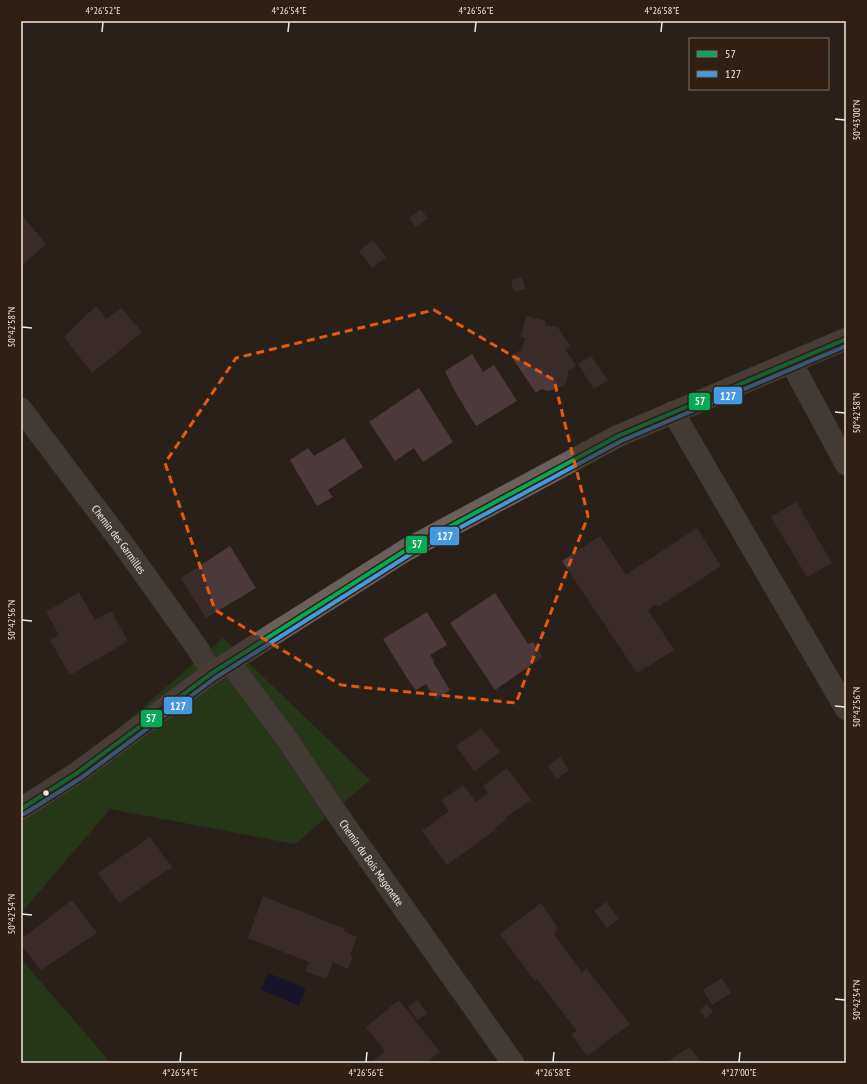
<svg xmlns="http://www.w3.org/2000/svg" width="867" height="1084" font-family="'PT Sans Narrow',sans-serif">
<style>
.forest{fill:#235216}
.water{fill:#040740}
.building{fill:#4c393c}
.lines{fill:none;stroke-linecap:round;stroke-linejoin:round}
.minor-casing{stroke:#423b35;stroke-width:23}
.major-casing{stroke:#423b35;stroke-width:23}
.minor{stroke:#605a54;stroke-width:22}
.major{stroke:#6a5f5a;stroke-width:22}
.bus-1-casing{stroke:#2f2013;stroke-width:7}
.bus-2-casing{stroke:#2f2013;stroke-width:7}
.bus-1{stroke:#06aa56;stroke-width:4}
.bus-2{stroke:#4699e1;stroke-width:4}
.marked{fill:none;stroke:#e8590c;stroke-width:3;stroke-dasharray:8 5;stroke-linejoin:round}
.ticks{fill:none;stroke:#f2e8df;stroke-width:1.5}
.bus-dot{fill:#f2e8df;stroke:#2f2013;stroke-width:1.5}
.labels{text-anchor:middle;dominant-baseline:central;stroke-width:3.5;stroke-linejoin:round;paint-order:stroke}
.street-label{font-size:11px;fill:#f2e8df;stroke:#2f2013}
.line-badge{stroke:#2f2013;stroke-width:1.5}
.badge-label{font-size:11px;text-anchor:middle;font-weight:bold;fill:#fff}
.neatline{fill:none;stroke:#f2e8df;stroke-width:1.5}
.ticks-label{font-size:10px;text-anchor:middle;fill:#f2e8df}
</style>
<rect width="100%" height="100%" fill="#292119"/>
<g class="forest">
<path d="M223,638L370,780L295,844L110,809L21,913V819L42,795Z"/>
<path d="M21,959L32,972L111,1063H21Z"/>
</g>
<path class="water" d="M268,973L306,988L299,1006L261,990Z"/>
<g class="building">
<path d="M421,209L428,219L415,227L409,218Z"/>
<path d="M21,214L46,244L21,266Z"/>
<path d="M373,240L386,257L372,268L359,251Z"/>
<path d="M522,277L525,289L514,292L511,280Z"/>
<path d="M96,306L106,319L121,308L142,332L92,373L64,337Z"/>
<path d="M526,316L546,321L545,325L555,327L557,326L570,346L565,349L576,366L568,371V376L566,382L564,385L559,388L548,391L541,389L536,393L511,356L522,349L525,338L521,337Z"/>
<path d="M472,354L483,372L494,365L517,401L476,426L454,390L445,371Z"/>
<path d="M591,356L608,380L594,389L578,364Z"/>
<path d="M419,388L453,442L423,462L414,448L395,461L369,422Z"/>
<path d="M344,438L363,467L328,490L333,497L317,506L290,460L308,448L314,456Z"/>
<path d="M796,502L832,563L807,577L771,517Z"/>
<path d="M697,528L721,566L658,607L656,604L648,610L674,650L637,673L562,561L600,536L626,575Z"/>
<path d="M230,546L256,588L206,618L181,578Z"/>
<path d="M79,592L95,620L111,611L128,641L70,675L50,640L59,635L46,612Z"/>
<path d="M495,593L528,644L533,642L543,657L495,690L450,623Z"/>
<path d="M427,612L447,645L430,655L434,661L433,662L450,690L436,700L426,684L416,690L407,678L383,639Z"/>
<path d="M481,728L500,752L474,771L456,746Z"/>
<path d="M560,757L569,770L557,779L548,766Z"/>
<path d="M507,768L531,800L505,818L507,819L495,827L496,829L447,865L422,831L449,811L441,801L463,785L476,802L488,793L483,786Z"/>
<path d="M150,837L172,867L119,903L98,873Z"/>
<path d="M263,896L345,929L344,931L357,937L350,955L353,956L348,969L333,962L326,979L305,971L309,962L248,938Z"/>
<path d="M72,900L97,933L41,970L21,945V939Z"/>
<path d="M606,902L619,919L607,928L594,911Z"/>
<path d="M541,903L558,928L554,934L582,973L586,968L630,1024L587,1056L571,1034L577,1031L537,979L535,981L500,934Z"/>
<path d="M722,978L731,993L712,1005L703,990Z"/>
<path d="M399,1000L440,1052L425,1063H374L373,1061L385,1051L366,1027Z"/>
<path d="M418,1000L427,1014L417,1020L408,1006Z"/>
<path d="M707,1004L713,1012L706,1018L699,1010Z"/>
<path d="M690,1047L701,1063H666Z"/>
</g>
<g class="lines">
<g class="minor-casing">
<g id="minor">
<path d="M791,362L846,464"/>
<path id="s1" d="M21,409L125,547L198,649L212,673"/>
<path d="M673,412L846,709"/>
<path id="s2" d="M230,663L287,739L335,811L513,1063"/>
</g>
</g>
<g class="major-casing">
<path id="major" d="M21,809L77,773L212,673L406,550L618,436L846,339"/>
</g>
<use href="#minor" class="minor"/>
<use href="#major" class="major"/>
<g class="bus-1-casing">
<path id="bus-1" d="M21,809L77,773L212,673L406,550L618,436L846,339"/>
</g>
<g class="bus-2-casing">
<path id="bus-2" d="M24,814L81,778L215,678L409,555L621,441L846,346"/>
</g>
<use href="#bus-1" class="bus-1"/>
<use href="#bus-2" class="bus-2"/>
</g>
<path d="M0 0H867V1084H0ZM434,310L554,380L588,516L516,703L341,685L215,610L165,463L236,358Z" fill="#292119" fill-opacity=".55" fill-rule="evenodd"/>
<path class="marked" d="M434,310L554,380L588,516L516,703L341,685L215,610L165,463L236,358Z"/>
<path class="ticks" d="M102,32L103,22M288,32L289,22M475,32L476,22M661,32L662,22M835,119L845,120M22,327L32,328M835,412L845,413M22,620L32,621M835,706L845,707M22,914L32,915M835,999L845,1000M180,1062L181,1052M366,1062L367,1052M553,1062L554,1052M739,1062L740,1052"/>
<circle class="bus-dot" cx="46" cy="793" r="3.5"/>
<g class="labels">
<g class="street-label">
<text stroke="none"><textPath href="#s1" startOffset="163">Chemin des Garmilles</textPath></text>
<text stroke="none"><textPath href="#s2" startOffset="245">Chemin du Bois Magonette</textPath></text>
</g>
</g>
<g class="line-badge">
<rect x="713" y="386" width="30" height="19" rx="4" fill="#4699e1"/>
<rect x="688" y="392" width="23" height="19" rx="4" fill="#06aa56"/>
<rect x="429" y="526" width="31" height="20" rx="4" fill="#4699e1"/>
<rect x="405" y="535" width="23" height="19" rx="4" fill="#06aa56"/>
<rect x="163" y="696" width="30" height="19" rx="4" fill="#4699e1"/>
<rect x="140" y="709" width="23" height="19" rx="4" fill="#06aa56"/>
</g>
<g class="badge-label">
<text x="728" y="400">127</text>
<text x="700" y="405">57</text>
<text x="445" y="540">127</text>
<text x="417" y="548">57</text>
<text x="178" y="710">127</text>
<text x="151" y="722">57</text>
</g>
<rect width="867" height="1084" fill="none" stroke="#2f2013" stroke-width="44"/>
<rect x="689" y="38" width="140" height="52" fill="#2f2013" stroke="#7d7065"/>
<rect x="697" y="51" width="20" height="6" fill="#06aa56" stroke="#7d7065"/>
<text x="725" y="58" font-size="12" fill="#f2e8df">57</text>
<rect x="697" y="71" width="20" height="6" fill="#4699e1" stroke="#7d7065"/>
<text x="725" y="78" font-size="12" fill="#f2e8df">127</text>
<rect x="22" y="22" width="823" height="1040" class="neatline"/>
<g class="ticks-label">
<text x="103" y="14">4°26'52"E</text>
<text x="289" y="14">4°26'54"E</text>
<text x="476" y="14">4°26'56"E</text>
<text x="662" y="14">4°26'58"E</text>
<text transform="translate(856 120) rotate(-90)" y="4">50°43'00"N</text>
<text transform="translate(11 327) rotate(-90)" y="4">50°42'58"N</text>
<text transform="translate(856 413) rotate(-90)" y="4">50°42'58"N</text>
<text transform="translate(11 620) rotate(-90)" y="4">50°42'56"N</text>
<text transform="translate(856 707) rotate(-90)" y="4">50°42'56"N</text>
<text transform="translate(11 914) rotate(-90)" y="4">50°42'54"N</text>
<text transform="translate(856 1000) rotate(-90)" y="4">50°42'54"N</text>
<text x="180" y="1076">4°26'54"E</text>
<text x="366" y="1076">4°26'56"E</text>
<text x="553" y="1076">4°26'58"E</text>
<text x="739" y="1076">4°27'00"E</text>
</g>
</svg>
